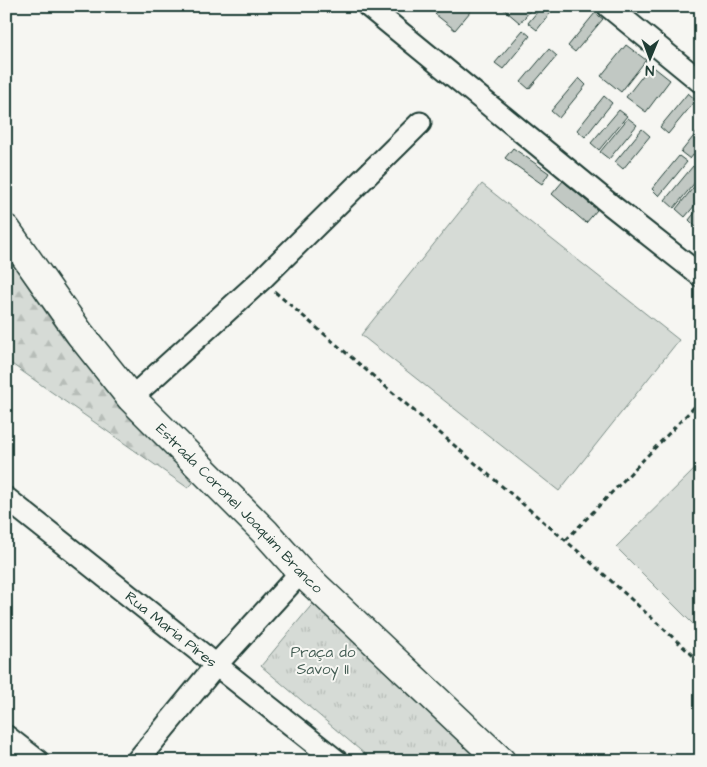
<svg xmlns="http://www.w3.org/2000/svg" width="707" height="767" font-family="'Architects Daughter',sans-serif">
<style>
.grass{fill:#d6dbd6;stroke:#7a8c85}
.forest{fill:url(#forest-firs);stroke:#7a8c85}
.park{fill:url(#park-tufts);stroke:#7a8c85}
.building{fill:#c1c8c3;stroke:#1f3d34}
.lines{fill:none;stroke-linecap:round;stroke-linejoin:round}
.street-casing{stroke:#1f3d34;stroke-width:25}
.secondary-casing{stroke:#1f3d34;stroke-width:31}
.path{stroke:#1f3d34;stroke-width:3;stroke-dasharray:5 4;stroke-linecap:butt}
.street{stroke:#f6f6f2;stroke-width:21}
.secondary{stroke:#f6f6f2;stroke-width:28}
.labels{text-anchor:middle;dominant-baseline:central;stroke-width:4;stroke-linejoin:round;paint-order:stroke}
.street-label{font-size:15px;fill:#1f3d34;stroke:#f6f6f2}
.park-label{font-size:15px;fill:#445d54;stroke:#f6f6f2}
</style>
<defs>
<pattern id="forest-firs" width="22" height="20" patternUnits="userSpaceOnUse" patternTransform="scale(1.25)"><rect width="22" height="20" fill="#d6dbd6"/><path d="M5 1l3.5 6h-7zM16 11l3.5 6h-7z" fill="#b7bdb8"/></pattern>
<pattern id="park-tufts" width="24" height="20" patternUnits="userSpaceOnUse" patternTransform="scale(1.25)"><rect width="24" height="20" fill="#d6dbd6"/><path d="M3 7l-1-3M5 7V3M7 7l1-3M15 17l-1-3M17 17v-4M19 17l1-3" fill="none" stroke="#b7bdb8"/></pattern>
</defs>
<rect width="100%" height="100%" fill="#f6f6f2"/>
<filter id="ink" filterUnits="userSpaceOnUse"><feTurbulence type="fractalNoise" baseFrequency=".02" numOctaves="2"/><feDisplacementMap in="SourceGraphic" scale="10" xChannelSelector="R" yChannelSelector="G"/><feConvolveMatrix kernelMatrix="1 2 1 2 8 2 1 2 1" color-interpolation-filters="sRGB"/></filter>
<g filter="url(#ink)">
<g class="grass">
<path d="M482,184L679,340L559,491L361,335Z"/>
<path d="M701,463V632L616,547Z"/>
</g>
<path class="forest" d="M6,255L65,340L193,483L188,488L6,360Z"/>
<path class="park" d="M320,595L485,761H373L261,666Z"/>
<g class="building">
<path d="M441,6H475L455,30L435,14Z"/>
<path d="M500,6H534L520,23Z"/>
<path d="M542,6H556L537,30L528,23Z"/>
<path d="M595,13L603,19L575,52L568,46Z"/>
<path d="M701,23V38L694,32Z"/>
<path d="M523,30L530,36L503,69L495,63Z"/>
<path d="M626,45L646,60L621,92L601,76Z"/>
<path d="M549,49L557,56L529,89L521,82Z"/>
<path d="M651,65L670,80L646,112L626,97Z"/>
<path d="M579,78L586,85L559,118L551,111Z"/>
<path d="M688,93L696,100L668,134L660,127Z"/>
<path d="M604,96L612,103L585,137L577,130Z"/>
<path d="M619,110L627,116L599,150L591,143Z"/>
<path d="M628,118L637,125L609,159L600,152Z"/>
<path d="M701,127V145L690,159L681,152Z"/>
<path d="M642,129L650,136L623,169L615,162Z"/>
<path d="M513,148L549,173L542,184L505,158Z"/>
<path d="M679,156L687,162L659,196L652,189Z"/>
<path d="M693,166L701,172V175L674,208L665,200Z"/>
<path d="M701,178V198L685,217L676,209Z"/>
<path d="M563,181L597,210L586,223L552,194Z"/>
<path d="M701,205V223L697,228L689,220Z"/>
</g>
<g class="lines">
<g class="street-casing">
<g id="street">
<path d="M368,6L611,205L701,276"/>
<path d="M608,6L701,82"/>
<path d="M131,398L261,280L420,123"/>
<path id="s1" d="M6,498L337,761"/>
<path d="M6,736L38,761"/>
<path d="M137,761L217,664L301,572"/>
</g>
</g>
<g class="secondary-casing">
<g id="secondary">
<path id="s2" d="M6,229L80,334L131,398L266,533L301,572L501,761"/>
</g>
</g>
<g class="path">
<path d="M275,292L586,558L701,663"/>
<path d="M566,540L701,400"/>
</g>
<use href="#street" class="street"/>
<use href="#secondary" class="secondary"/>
</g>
</g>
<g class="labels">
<g class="street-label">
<text stroke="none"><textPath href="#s2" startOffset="365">Estrada Coronel Joaquim Branco</textPath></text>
<text stroke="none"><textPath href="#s1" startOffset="211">Rua Maria Pires</textPath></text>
</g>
<g class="park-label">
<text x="323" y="652">Praça do<tspan x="323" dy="17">Savoy II</tspan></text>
</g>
</g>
<rect width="707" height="767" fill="none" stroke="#f6f6f2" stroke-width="25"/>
<rect x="12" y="12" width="682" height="742" fill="none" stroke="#1f3d34" stroke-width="2" filter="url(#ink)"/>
<g transform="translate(650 58) rotate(181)" stroke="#f6f6f2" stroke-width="4" paint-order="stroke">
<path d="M0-4L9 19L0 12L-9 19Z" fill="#1f3d34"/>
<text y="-8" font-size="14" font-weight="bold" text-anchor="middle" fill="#1f3d34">N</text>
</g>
</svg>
